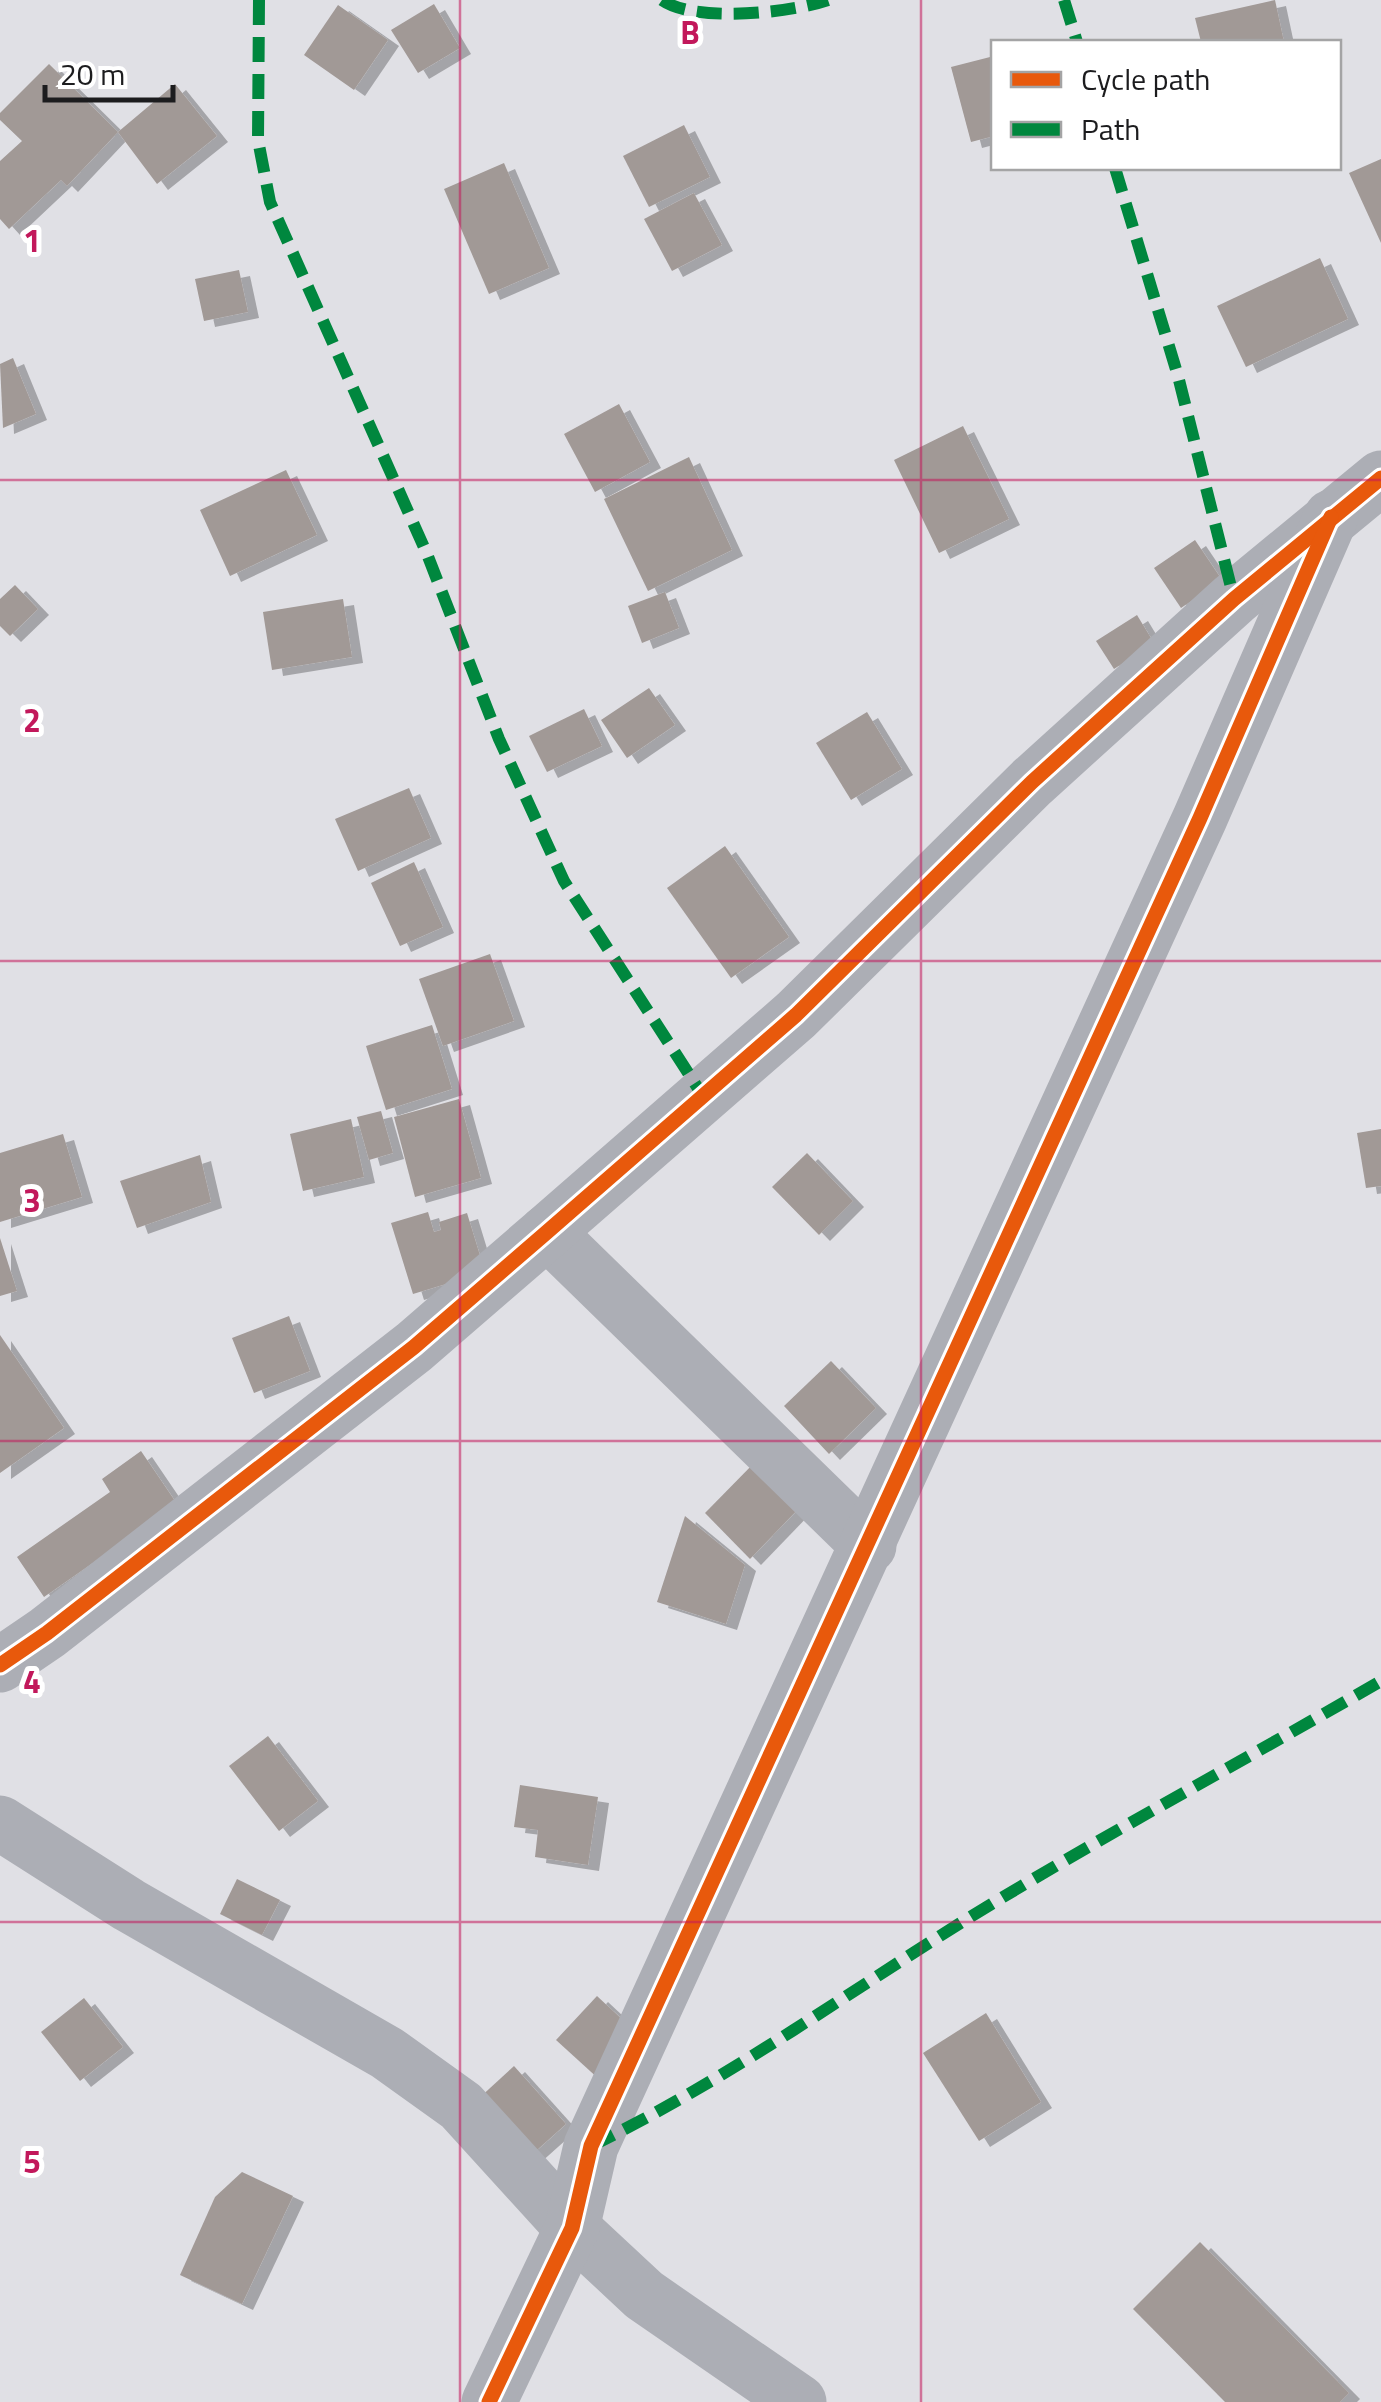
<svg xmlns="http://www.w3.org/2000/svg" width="1381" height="2402" font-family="'Titillium Web',sans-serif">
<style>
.building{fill:#a19996;filter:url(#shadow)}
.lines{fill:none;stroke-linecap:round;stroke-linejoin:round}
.minor{stroke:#acaeb5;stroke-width:55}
.quiet{stroke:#00873e;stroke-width:12;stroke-dasharray:25 12;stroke-linecap:butt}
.cycleway-casing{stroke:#fff;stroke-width:21}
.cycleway{stroke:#e8590c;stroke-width:15}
.grid{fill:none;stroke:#c2185b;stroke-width:2.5;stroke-opacity:0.55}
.grid-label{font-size:32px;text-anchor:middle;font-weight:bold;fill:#c2185b;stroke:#fff;stroke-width:10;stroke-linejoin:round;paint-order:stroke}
</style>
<defs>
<filter id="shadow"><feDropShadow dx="11" dy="6" stdDeviation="0" flood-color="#0004"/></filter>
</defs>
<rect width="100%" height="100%" fill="#e0e0e5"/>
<g class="building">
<path d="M1275,0L1284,42H1201L1195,18Z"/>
<path d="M434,4L460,48L418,73L391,30Z"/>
<path d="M338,5L388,40L354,90L304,55Z"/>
<path d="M994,56V136L971,142L951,67Z"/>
<path d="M49,64L118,132L67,186L61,180L9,229L0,219V161L22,141L0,120V113Z"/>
<path d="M175,84L217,136L157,184L118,132Z"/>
<path d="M684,125L710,177L649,207L623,156Z"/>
<path d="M1381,159V243L1349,173Z"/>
<path d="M504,163L549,268L489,294L444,189Z"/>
<path d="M694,193L722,245L672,271L644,219Z"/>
<path d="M1320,258L1348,319L1246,367L1217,306Z"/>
<path d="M239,270L248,312L204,321L195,279Z"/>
<path d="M13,358L36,414L3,428L0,364Z"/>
<path d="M619,404L650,462L595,492L564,434Z"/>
<path d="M963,426L1009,519L939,553L894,460Z"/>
<path d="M689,457L732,550L648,591L604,499Z"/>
<path d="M286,470L317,535L230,576L200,510Z"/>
<path d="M1195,540L1222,580L1181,608L1154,568Z"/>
<path d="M15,585L38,609L10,636L0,626V599Z"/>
<path d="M665,592L679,628L642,643L628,606Z"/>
<path d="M343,599L352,657L272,670L263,612Z"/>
<path d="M1137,615L1154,643L1114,669L1096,641Z"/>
<path d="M649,688L675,725L627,758L601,720Z"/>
<path d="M584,709L602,746L547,772L529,736Z"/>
<path d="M867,712L902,769L851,800L816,743Z"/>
<path d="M409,788L431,838L358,871L335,819Z"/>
<path d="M725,846L789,937L731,978L667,888Z"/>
<path d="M414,862L443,927L400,946L371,883Z"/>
<path d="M490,954L514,1021L443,1046L419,979Z"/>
<path d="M432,1025L452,1089L386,1110L366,1046Z"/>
<path d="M459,1099L481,1178L415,1197L394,1117Z"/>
<path d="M381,1111L393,1153L369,1160L357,1117Z"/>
<path d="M351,1119L364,1177L303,1191L290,1134Z"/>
<path d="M1381,1129V1186L1366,1188L1357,1133Z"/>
<path d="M63,1134L82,1197L0,1222V1153Z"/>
<path d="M807,1153L853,1201L819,1235L772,1187Z"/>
<path d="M200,1155L211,1202L137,1228L120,1181Z"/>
<path d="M428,1212L434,1232L441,1230L439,1222L467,1213L485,1272L413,1294L391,1223Z"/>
<path d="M0,1238L17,1291L0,1296Z"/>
<path d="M289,1316L310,1371L254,1393L232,1338Z"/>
<path d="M0,1335L64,1428L0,1473Z"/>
<path d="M831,1361L876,1408L829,1454L784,1406Z"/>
<path d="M141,1451L177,1504L44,1597L17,1557L110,1492L102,1479Z"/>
<path d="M758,1459L803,1504L750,1559L705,1513Z"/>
<path d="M685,1516L745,1565L726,1624L657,1602Z"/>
<path d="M268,1736L318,1801L279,1831L229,1766Z"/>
<path d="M520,1785L598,1797L588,1865L535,1857L538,1830L514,1827Z"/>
<path d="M237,1879L280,1900L262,1935L220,1914Z"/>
<path d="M597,1996L641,2037L601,2081L556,2040Z"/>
<path d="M84,1998L123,2047L80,2081L41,2032Z"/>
<path d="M986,2013L1041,2102L979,2141L923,2053Z"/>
<path d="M514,2066L566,2124L528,2158L477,2100Z"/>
<path d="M242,2172L293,2196L242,2304L180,2275L215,2197Z"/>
<path d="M1200,2242L1349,2393L1340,2402H1225L1133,2309Z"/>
</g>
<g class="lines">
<g class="minor">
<path d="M547,1232L869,1546"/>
<path d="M0,1665L47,1633L414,1347L547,1232L796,1015L1032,782L1234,599L1381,478"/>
<path d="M0,1823L129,1905L387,2053L461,2106L572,2228L644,2295L799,2402"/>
<path d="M489,2402L572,2228L591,2146L1200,818L1331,517"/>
</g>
<g class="quiet">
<path d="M259,0L258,140L270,202L427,554L499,739L564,881L703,1096"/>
<path d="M662,0C695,23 790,13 828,0"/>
<path d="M1064,0L1077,42"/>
<path d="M1115,168L1178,376L1234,599"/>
<path d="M591,2146C723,2082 843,1996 967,1919C1102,1836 1243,1761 1381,1681"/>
</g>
<g class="cycleway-casing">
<g id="cycleway">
<path d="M0,1665L47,1633L414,1347L547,1232L796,1015L1032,782L1234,599L1381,478"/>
<path d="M489,2402L572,2228L591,2146L1200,818L1331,517"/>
</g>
</g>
<use href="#cycleway" class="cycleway"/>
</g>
<path class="grid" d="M460,0V2402M921,0V2402M0,480H1381M0,961H1381M0,1441H1381M0,1922H1381"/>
<g class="grid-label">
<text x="690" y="44">B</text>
<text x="32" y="252">1</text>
<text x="32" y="732">2</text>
<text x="32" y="1212">3</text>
<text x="32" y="1693">4</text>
<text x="32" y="2173">5</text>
</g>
<rect x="991" y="40" width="350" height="130" fill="#ffffff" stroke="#a4a4a5" stroke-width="2.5"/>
<rect x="1011" y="72" width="50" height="15" fill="#e8590c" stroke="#a4a4a5" stroke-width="2.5"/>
<text x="1081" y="90" font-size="30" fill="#1c1c1e">Cycle path</text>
<rect x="1011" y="122" width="50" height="15" fill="#00873e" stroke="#a4a4a5" stroke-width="2.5"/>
<text x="1081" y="140" font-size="30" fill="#1c1c1e">Path</text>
<path d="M45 85v15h128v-15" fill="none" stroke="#1c1c1e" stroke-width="5"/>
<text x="60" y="85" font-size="30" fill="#1c1c1e" stroke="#ffffff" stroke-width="8" paint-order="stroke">20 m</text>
</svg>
